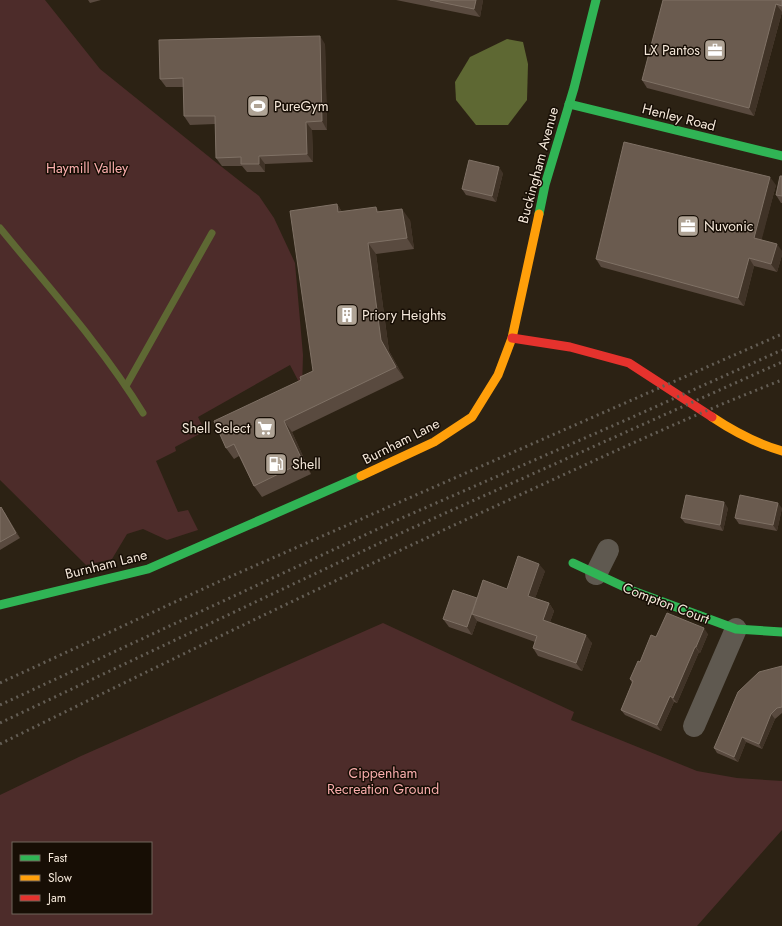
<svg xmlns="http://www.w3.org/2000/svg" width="782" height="926" font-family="Jost,sans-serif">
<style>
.green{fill:#4d2c2a;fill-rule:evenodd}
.water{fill:#5e6833}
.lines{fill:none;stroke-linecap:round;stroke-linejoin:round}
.stream{stroke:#5e6833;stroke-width:7}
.street{stroke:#5f5950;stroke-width:22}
.fast{stroke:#30b455;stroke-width:9}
.slow{stroke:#ff9f0a;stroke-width:9}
.jam{stroke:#e5322d;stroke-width:9}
.rail{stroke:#645e55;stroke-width:3;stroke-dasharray:2 4;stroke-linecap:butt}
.wall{fill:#594a3f}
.shaded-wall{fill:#403327}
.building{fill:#6a5b4f;stroke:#7f7165}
.labels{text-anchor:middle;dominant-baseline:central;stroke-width:3;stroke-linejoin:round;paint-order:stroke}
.poi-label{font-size:14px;fill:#f5e8da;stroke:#170e05;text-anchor:start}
.street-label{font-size:14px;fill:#f5e8da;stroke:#170e05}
.park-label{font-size:14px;fill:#faaead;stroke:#170e05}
</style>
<rect width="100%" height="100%" fill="#2c2214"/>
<g class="green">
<path d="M0,0H45L100,69L213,160L259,196L274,218L295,263L303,355L302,388L290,365L198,417L205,431L175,447L176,451L156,461L178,512L188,510L198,530L167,540L143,529L127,534L112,559L86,565L0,480Z"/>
<path d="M383,623L574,712L571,720L697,771L737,778L782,781V830L697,926H0V795L81,756ZM13,843H151V913H13Z"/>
</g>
<path class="water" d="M507,39L523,42L528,64L527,100L508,125H476L456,100L455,82L470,57Z"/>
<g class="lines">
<g class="stream">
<path d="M0,228C49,288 102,346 143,413"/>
<path d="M126,386L212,233"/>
</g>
<g class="street">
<path d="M596,574L608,550"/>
<path d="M694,726L736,629"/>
</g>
<g class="fast">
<path d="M569,104L782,156"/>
<path d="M539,214L545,185L574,88L596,0"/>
<path d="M573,563L633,591L736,629L782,632"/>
<path d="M0,605L148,569L361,476"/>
</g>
<g class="slow">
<path d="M712,417C733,431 758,444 782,451"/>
<path d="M361,476L434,442L472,417L498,375L512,338L539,214"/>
</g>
<path class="jam" d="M512,338L570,347L629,363L712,417"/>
<g class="rail">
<path d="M0,683L218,582L782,334"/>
<path d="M0,705L395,521L626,420L782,350"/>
<path d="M0,723L401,533L782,362"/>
<path d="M0,744C166,662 332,581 500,504C594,461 686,417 782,380"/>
</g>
</g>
<g class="wall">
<path d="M88,0H101L90,3Z"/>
<path d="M396,0H483L480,17Z"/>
<path d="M782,0V12L754,116L647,88L642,80Z"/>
<path d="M325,44L327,130H312L313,162L265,164V172H247L242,166H222L216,158L215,124L190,125L184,116V87H166L160,79Z"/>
<path d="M503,173L496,202L466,195L462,189Z"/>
<path d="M782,176V203H781L776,195Z"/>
<path d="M776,185L761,240L782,251V255L777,272L754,266L744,306L601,267L596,259Z"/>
<path d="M337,204L342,212H380L410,220L414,249L376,254L389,351L404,378L292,432L311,474L262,497L254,486L239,456L234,459L226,448L313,371Z"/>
<path d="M0,508L5,513L20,538L0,550Z"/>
<path d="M728,508L723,531L685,523L681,518Z"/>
<path d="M782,508L777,531L739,524L735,518Z"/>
<path d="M545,571L535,598L549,603L554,611L550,622L592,643L582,671L538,656L533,648L535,642L477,621L472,635L449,627L443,619L477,598L507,589Z"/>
<path d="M708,634L700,653L699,652L677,703L674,702L661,731L625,715L621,710L632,683L630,679L640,662L656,637Z"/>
<path d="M782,666V713L775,719L762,749L746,742L738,762L717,753L714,748Z"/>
</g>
<g class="shaded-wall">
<path d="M476,0H483L480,17L474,9Z"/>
<path d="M776,4L782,12L754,116L749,108Z"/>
<path d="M320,36L325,44L327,130L322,121Z"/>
<path d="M306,122L312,130L313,162L307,154Z"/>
<path d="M259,156L265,164V172L259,164Z"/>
<path d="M499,167L503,173L496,202L492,196Z"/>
<path d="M770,177L776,185L760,246L754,238Z"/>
<path d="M337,204L344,215L338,212Z"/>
<path d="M376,207L384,218L377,212Z"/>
<path d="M402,209L410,220L414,249L407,238Z"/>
<path d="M368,243L376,254L389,351L404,378L396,367L381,340Z"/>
<path d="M777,244L782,251V255L777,272L771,264Z"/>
<path d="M749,258L754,266L744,306L738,298Z"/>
<path d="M284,421L292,432L311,474L303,462Z"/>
<path d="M724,502L728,508L723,531L720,525Z"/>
<path d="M778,503L782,508L777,531L773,525Z"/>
<path d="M1,507L5,513L20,538L16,533Z"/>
<path d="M539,564L545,571L533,604L528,596Z"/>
<path d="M477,598L472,614L477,621L472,635L467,627Z"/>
<path d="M549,603L554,611L548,628L543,620Z"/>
<path d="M704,628L708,634L700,653L696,647Z"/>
<path d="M586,635L592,643L582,671L576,663Z"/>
<path d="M695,647L699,652L677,703L673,698Z"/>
<path d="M670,696L674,702L661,731L657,725Z"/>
<path d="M771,714L775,719L762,749L759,744Z"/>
<path d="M742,737L746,742L738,762L734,757Z"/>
</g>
<g class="building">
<path d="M430,0H476L474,9Z"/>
<path d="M663,0H782V6L776,4L749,108L642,80Z"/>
<path d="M320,36L322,121L306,122L307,154L259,156V164H241V157L216,158L215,116H184L183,78L160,79L159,40Z"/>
<path d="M624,142L770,177L754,238L777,244L771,264L749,258L738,298L596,259Z"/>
<path d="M469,160L499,167L492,196L462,189Z"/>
<path d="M780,176H782V196L776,195Z"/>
<path d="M337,204L338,212L376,207L377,212L402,209L407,238L368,243L381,340L396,367L284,421L303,462L254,486L234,444L226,448L214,421L301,380L300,377L313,371L290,211Z"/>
<path d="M686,495L724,502L720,525L681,518Z"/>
<path d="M740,495L778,503L773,525L735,518Z"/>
<path d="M1,507L16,533L0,542V508Z"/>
<path d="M518,556L539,564L528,596L549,603L543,620L586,635L576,663L533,648L537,636L472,614L483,580L507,589Z"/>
<path d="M453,590L477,598L467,627L443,619Z"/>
<path d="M667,613L704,628L696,647H695L673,698L670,696L657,725L621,710L633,681L630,679L638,661L640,662L651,635L656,637Z"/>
<path d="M782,666V707L777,708L771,714L759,744L742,737L734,757L714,748L738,692L759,672Z"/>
</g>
<defs>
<g id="office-square" transform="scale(1.15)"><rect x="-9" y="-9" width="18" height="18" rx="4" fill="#afa395" stroke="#170e05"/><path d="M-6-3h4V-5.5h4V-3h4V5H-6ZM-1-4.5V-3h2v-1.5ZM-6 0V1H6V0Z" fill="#fff"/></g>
<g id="stadium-square" transform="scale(1.15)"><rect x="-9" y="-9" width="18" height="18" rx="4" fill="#afa395" stroke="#170e05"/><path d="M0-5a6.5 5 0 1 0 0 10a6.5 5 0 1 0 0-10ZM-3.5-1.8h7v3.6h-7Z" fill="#fff"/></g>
<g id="building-square" transform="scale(1.15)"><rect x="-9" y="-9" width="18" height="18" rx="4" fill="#afa395" stroke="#170e05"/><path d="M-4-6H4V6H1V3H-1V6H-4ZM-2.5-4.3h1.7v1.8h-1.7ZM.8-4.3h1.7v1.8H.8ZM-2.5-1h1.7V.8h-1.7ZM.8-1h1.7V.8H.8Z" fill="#fff"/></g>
<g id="supermarket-square" transform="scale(1.15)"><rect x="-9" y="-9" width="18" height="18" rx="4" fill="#afa395" stroke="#170e05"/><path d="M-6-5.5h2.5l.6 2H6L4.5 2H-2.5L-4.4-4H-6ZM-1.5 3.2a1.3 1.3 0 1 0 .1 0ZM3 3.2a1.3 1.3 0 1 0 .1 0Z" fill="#fff"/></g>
<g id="fuel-square" transform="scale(1.15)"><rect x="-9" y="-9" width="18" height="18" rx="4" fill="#afa395" stroke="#170e05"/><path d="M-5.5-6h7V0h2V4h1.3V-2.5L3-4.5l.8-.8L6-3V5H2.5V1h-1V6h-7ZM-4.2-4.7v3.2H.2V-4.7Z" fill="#fff"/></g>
</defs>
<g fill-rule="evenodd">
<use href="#office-square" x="715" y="50"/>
<use href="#stadium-square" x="258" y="106"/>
<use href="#office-square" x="688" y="226"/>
<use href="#building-square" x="347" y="315"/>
<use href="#supermarket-square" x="265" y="428"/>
<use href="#fuel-square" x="276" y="464"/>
</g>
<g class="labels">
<g class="poi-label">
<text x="700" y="50" text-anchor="end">LX Pantos</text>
<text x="274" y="106">PureGym</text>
<text x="704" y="226">Nuvonic</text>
<text x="362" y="315">Priory Heights</text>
<text x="250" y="428" text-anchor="end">Shell Select</text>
<text x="292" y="464">Shell</text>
</g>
<g class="street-label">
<text transform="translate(679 117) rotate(14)">Henley Road</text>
<text transform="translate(538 165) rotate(-75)">Buckingham Avenue</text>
<text transform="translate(401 441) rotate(-27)">Burnham Lane</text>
<text transform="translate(106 564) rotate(-14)">Burnham Lane</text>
<text transform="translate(666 603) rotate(21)">Compton Court</text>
</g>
<g class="park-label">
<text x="87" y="168">Haymill Valley</text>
<text x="383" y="773">Cippenham<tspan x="383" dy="16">Recreation Ground</tspan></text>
</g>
</g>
<rect x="12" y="842" width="140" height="72" fill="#170e05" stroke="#70655a"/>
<rect x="20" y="855" width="20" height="6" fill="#30b455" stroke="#70655a"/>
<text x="48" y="862" font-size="12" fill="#f5e8da">Fast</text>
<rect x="20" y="875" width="20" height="6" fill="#ff9f0a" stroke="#70655a"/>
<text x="48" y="882" font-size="12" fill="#f5e8da">Slow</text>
<rect x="20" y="895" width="20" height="6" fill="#e5322d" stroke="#70655a"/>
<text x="48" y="902" font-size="12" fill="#f5e8da">Jam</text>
</svg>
